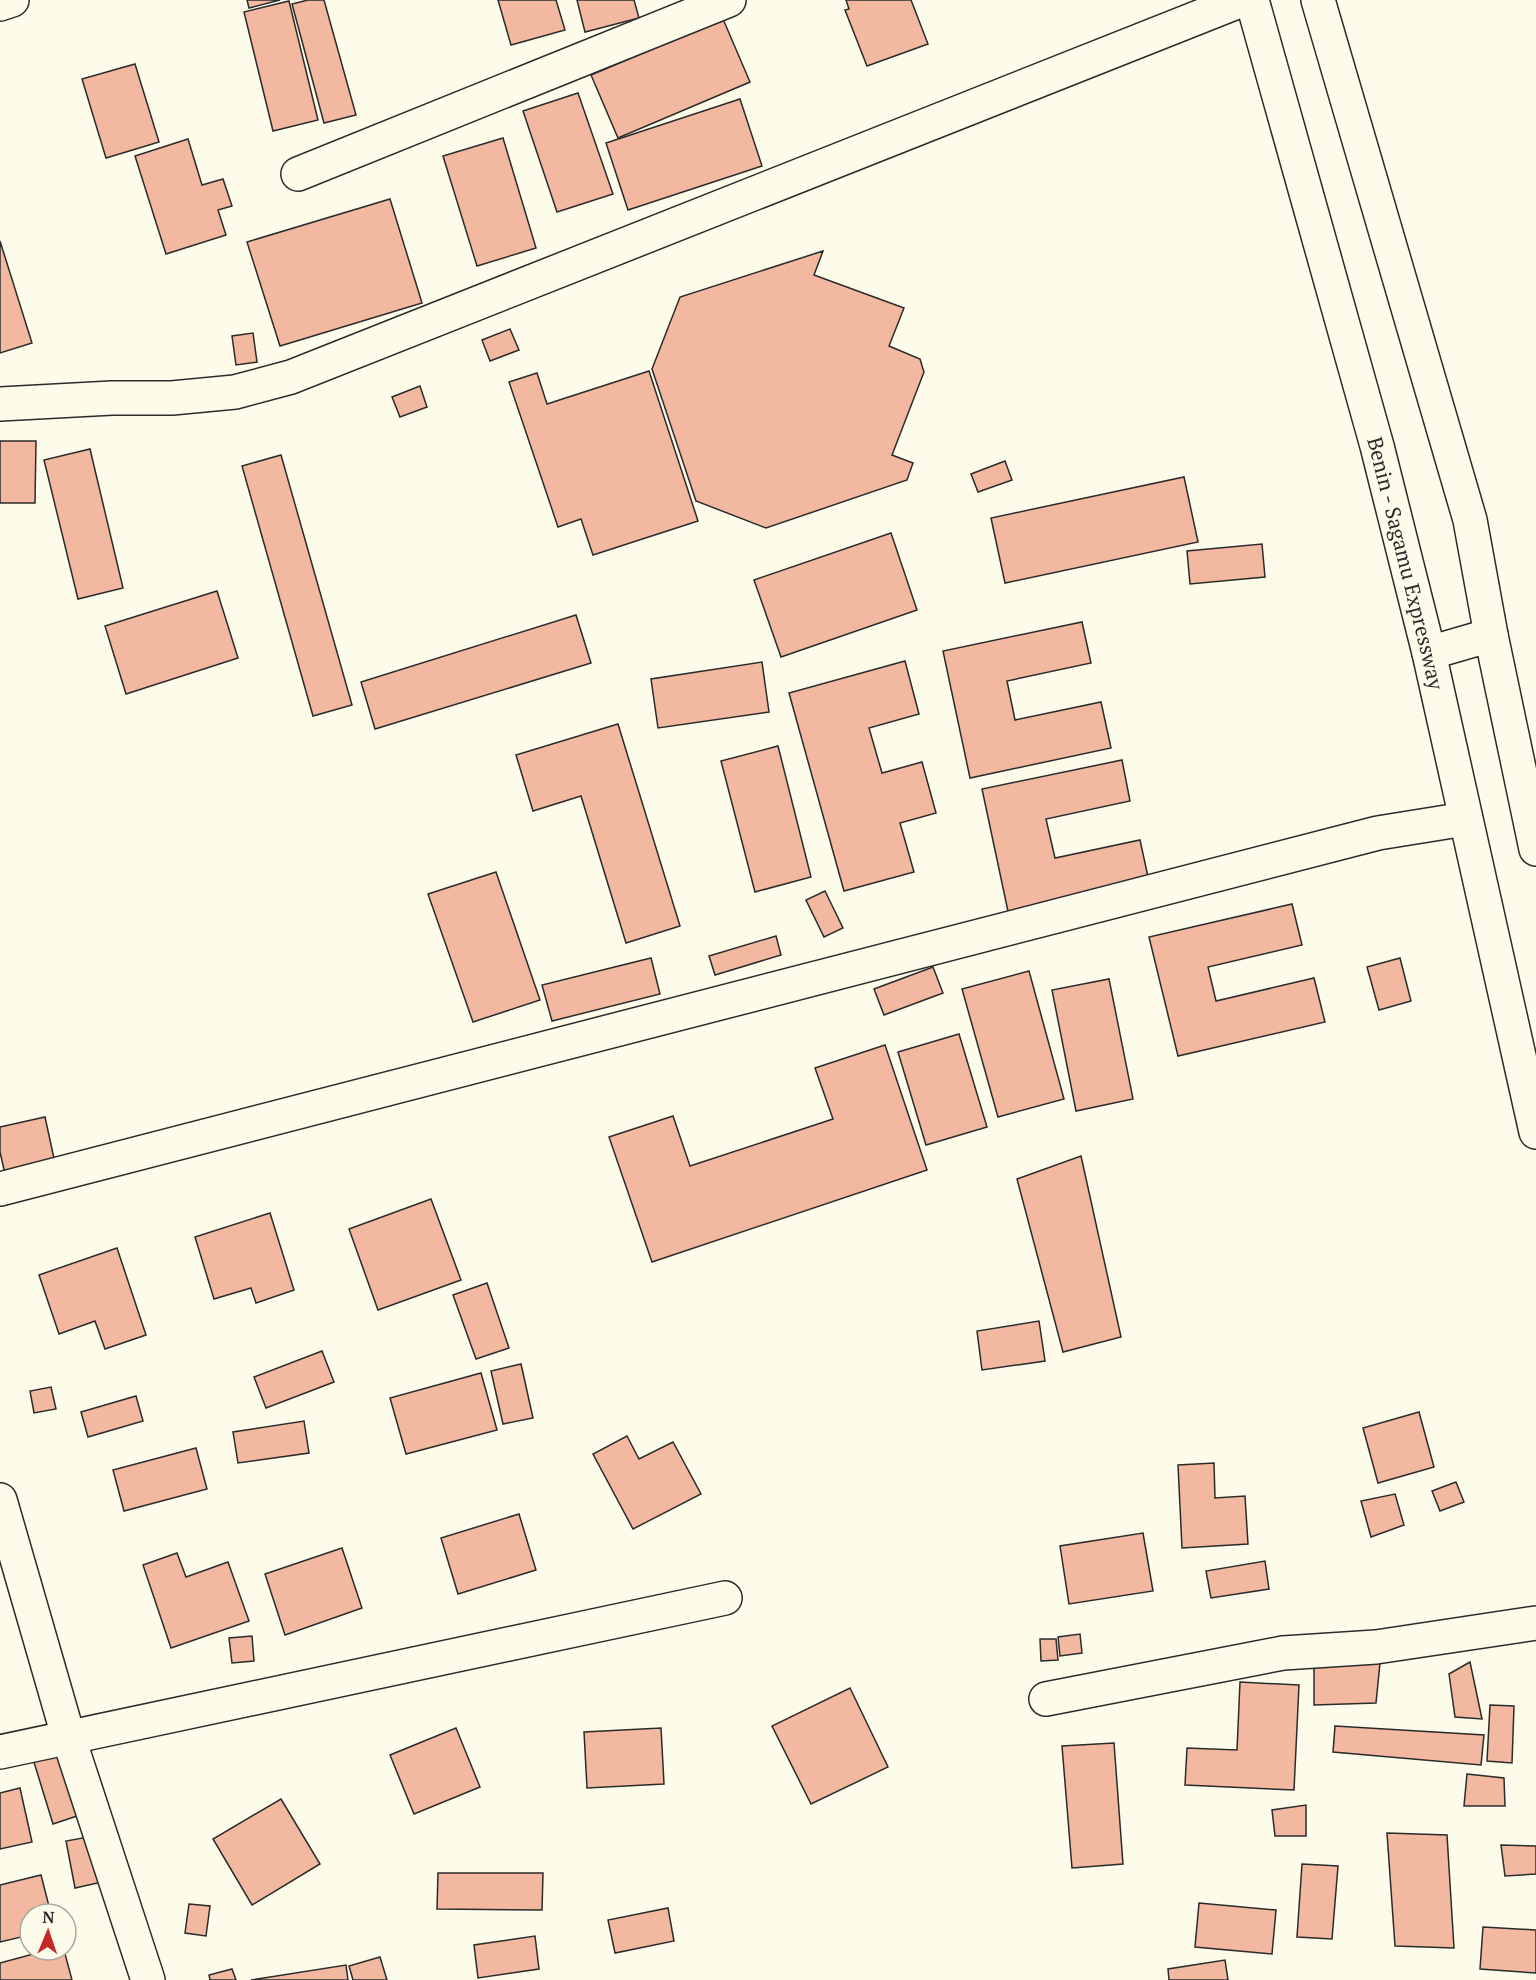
<svg xmlns="http://www.w3.org/2000/svg" width="1536" height="1980" font-family="'PT Serif',serif">
<style>
.building{fill:#f2b8a0;stroke:#2b2b2b;stroke-width:1.5}
.lines{fill:none;stroke-linecap:round;stroke-linejoin:round}
.minor-casing{stroke:#2b2b2b;stroke-width:36}
.highway-casing{stroke:#2b2b2b;stroke-width:36}
.minor{stroke:#fdfbea;stroke-width:33}
.highway{stroke:#fdfbea;stroke-width:33}
.labels{text-anchor:middle;dominant-baseline:central;stroke-width:4.5;stroke-linejoin:round;paint-order:stroke}
.street-label{font-size:21px;fill:#2b2b2b;stroke:#fdfbea}
</style>
<rect width="100%" height="100%" fill="#fdfbea"/>
<g class="building">
<path d="M247,0H280L249,8Z"/>
<path d="M308,0H324L356,115L324,123L292,4Z"/>
<path d="M498,0H556L565,30L511,45Z"/>
<path d="M577,0H634L639,18L585,32Z"/>
<path d="M846,0H911L928,44L867,66L845,10L849,9Z"/>
<path d="M289,1L318,120L273,131L244,12Z"/>
<path d="M723,19L750,82L618,138L591,75Z"/>
<path d="M135,64L159,142L106,158L82,79Z"/>
<path d="M578,93L613,194L557,212L523,111Z"/>
<path d="M740,99L762,166L628,210L606,143Z"/>
<path d="M503,138L536,248L477,266L443,156Z"/>
<path d="M188,139L202,185L223,179L232,206L218,210L226,235L166,254L135,156Z"/>
<path d="M390,199L422,303L280,346L247,242Z"/>
<path d="M0,241L32,343L0,353Z"/>
<path d="M823,251L814,275L904,308L889,346L920,359L924,372L892,455L913,463L907,480L766,528L696,501L652,369L680,297Z"/>
<path d="M510,329L519,350L490,361L482,340Z"/>
<path d="M253,333L257,362L236,365L232,336Z"/>
<path d="M649,371L698,521L593,555L581,519L558,527L509,382L537,373L547,404Z"/>
<path d="M420,386L427,407L400,417L392,397Z"/>
<path d="M0,441H36L35,503H0Z"/>
<path d="M90,449L123,588L78,599L44,460Z"/>
<path d="M281,455L352,705L313,716L242,466Z"/>
<path d="M1005,461L1012,480L978,492L971,474Z"/>
<path d="M1184,477L1198,542L1005,583L991,518Z"/>
<path d="M891,533L917,610L781,657L754,580Z"/>
<path d="M1262,544L1265,577L1190,584L1187,551Z"/>
<path d="M217,591L238,658L126,694L105,626Z"/>
<path d="M576,615L591,663L375,729L361,682Z"/>
<path d="M1082,622L1091,663L1007,681L1015,720L1101,702L1111,748L970,778L943,651Z"/>
<path d="M905,661L919,714L869,728L882,773L922,762L936,813L900,823L914,872L844,891L789,693Z"/>
<path d="M762,662L769,712L658,728L651,679Z"/>
<path d="M618,724L680,926L626,943L581,796L533,811L516,755Z"/>
<path d="M778,746L811,877L755,892L721,761Z"/>
<path d="M1122,760L1130,801L1046,819L1055,858L1140,840L1150,886L1009,916L982,789Z"/>
<path d="M496,872L540,1000L473,1022L428,894Z"/>
<path d="M825,891L843,928L824,937L806,900Z"/>
<path d="M1292,904L1302,945L1208,967L1216,1001L1314,978L1325,1022L1178,1056L1149,937Z"/>
<path d="M776,936L781,955L715,975L709,956Z"/>
<path d="M651,958L660,994L552,1021L542,985Z"/>
<path d="M1400,958L1411,1001L1379,1010L1367,967Z"/>
<path d="M933,967L943,993L884,1015L874,989Z"/>
<path d="M1029,971L1064,1099L998,1117L962,989Z"/>
<path d="M1109,979L1133,1099L1076,1111L1052,990Z"/>
<path d="M959,1034L987,1127L926,1145L898,1052Z"/>
<path d="M885,1045L927,1170L652,1262L609,1137L673,1116L690,1166L833,1119L815,1068Z"/>
<path d="M45,1117L55,1163L5,1174L0,1152V1127Z"/>
<path d="M1081,1156L1121,1337L1063,1352L1017,1179Z"/>
<path d="M431,1199L461,1280L378,1310L349,1229Z"/>
<path d="M270,1213L294,1290L256,1303L251,1288L214,1299L195,1237Z"/>
<path d="M117,1248L146,1335L105,1349L95,1321L59,1334L39,1275Z"/>
<path d="M487,1283L509,1348L476,1359L453,1295Z"/>
<path d="M1039,1321L1045,1361L982,1370L977,1331Z"/>
<path d="M322,1351L334,1382L266,1408L254,1377Z"/>
<path d="M521,1364L533,1418L503,1424L491,1371Z"/>
<path d="M481,1373L497,1430L406,1454L390,1398Z"/>
<path d="M51,1387L56,1409L34,1413L30,1391Z"/>
<path d="M136,1396L143,1421L88,1437L81,1412Z"/>
<path d="M1419,1412L1434,1467L1378,1483L1363,1428Z"/>
<path d="M304,1421L309,1453L238,1463L233,1432Z"/>
<path d="M627,1436L639,1459L673,1442L701,1494L633,1529L593,1454Z"/>
<path d="M196,1448L207,1489L124,1511L113,1470Z"/>
<path d="M1214,1463L1215,1498L1245,1496L1248,1544L1182,1548L1178,1465Z"/>
<path d="M1456,1482L1464,1502L1440,1511L1432,1491Z"/>
<path d="M1395,1494L1404,1525L1371,1537L1361,1501Z"/>
<path d="M519,1514L536,1570L458,1594L441,1538Z"/>
<path d="M1143,1533L1153,1591L1069,1604L1060,1546Z"/>
<path d="M342,1548L362,1608L285,1635L265,1574Z"/>
<path d="M177,1553L186,1577L228,1562L249,1621L171,1648L143,1565Z"/>
<path d="M1265,1561L1269,1589L1211,1598L1206,1571Z"/>
<path d="M1080,1634L1082,1653L1060,1656L1058,1637Z"/>
<path d="M252,1636L254,1661L232,1663L229,1638Z"/>
<path d="M1040,1639H1056L1058,1660L1041,1661Z"/>
<path d="M1470,1662L1482,1719L1455,1717L1449,1674Z"/>
<path d="M1314,1663H1380L1376,1703L1314,1705Z"/>
<path d="M1240,1682L1299,1685L1294,1790L1185,1785L1187,1748L1237,1750Z"/>
<path d="M850,1688L888,1767L811,1804L772,1726Z"/>
<path d="M1490,1705L1514,1706L1512,1763L1487,1761Z"/>
<path d="M1335,1726L1484,1735L1481,1765L1333,1752Z"/>
<path d="M456,1728L480,1787L414,1814L390,1755Z"/>
<path d="M661,1728L664,1784L587,1788L584,1732Z"/>
<path d="M1114,1743L1123,1864L1072,1868L1062,1746Z"/>
<path d="M62,1750L83,1814L53,1824L33,1759Z"/>
<path d="M1467,1774L1504,1778L1505,1806H1464Z"/>
<path d="M20,1788L32,1842L0,1849V1793Z"/>
<path d="M281,1799L320,1864L252,1905L213,1839Z"/>
<path d="M1306,1805V1836H1275L1272,1810Z"/>
<path d="M1387,1833L1447,1835L1454,1948L1395,1946Z"/>
<path d="M93,1836L102,1882L75,1888L66,1841Z"/>
<path d="M1501,1845L1536,1846V1874L1505,1876Z"/>
<path d="M1302,1864L1338,1866L1332,1939L1297,1937Z"/>
<path d="M438,1873H543L542,1910L437,1909Z"/>
<path d="M41,1875L51,1914H30V1935L0,1942V1885Z"/>
<path d="M1199,1903L1276,1910L1272,1954L1195,1947Z"/>
<path d="M189,1904L210,1906L206,1936L185,1933Z"/>
<path d="M668,1908L674,1941L615,1953L608,1920Z"/>
<path d="M1483,1927L1536,1930V1973L1480,1969Z"/>
<path d="M535,1936L539,1969L478,1978L474,1945Z"/>
<path d="M48,1950H64L72,1980H0V1963Z"/>
<path d="M380,1957L387,1980H353L349,1966Z"/>
<path d="M1225,1960L1228,1980H1169L1168,1969Z"/>
<path d="M346,1965L348,1980H251Z"/>
<path d="M232,1969L236,1980H210L209,1975Z"/>
</g>
<g class="lines">
<g class="minor-casing">
<g id="minor">
<path d="M0,4L12,0"/>
<path d="M298,174L729,0"/>
<path d="M0,404L112,398H172L235,392L291,377L1242,0"/>
<path d="M0,1189L1378,833L1465,819"/>
<path d="M0,1500L69,1739L148,1980"/>
<path d="M1046,1699L1283,1653L1376,1647L1536,1623"/>
<path d="M0,1752L725,1598"/>
</g>
</g>
<g class="highway-casing">
<g id="highway">
<path id="s1" d="M1252,0L1377,446L1429,653L1536,1132"/>
<path d="M1318,0L1470,520L1491,635L1536,849"/>
<path d="M1429,653L1491,635"/>
</g>
</g>
<use href="#minor" class="minor"/>
<use href="#highway" class="highway"/>
</g>
<g class="labels">
<g class="street-label">
<text stroke="none"><textPath href="#s1" startOffset="584">Benin - Sagamu Expressway</textPath></text>
</g>
</g>
<g transform="translate(48 1932) rotate(2)"><circle r="28" fill="#fdfbea" stroke="#a9a89e" stroke-width="1.5"/>
<path d="M0-4.5L10 22L0 15L-10 22Z" fill="#c62828"/>
<text y="-9" font-size="16" font-weight="bold" text-anchor="middle" fill="#2b2b2b">N</text>
</g>
</svg>
